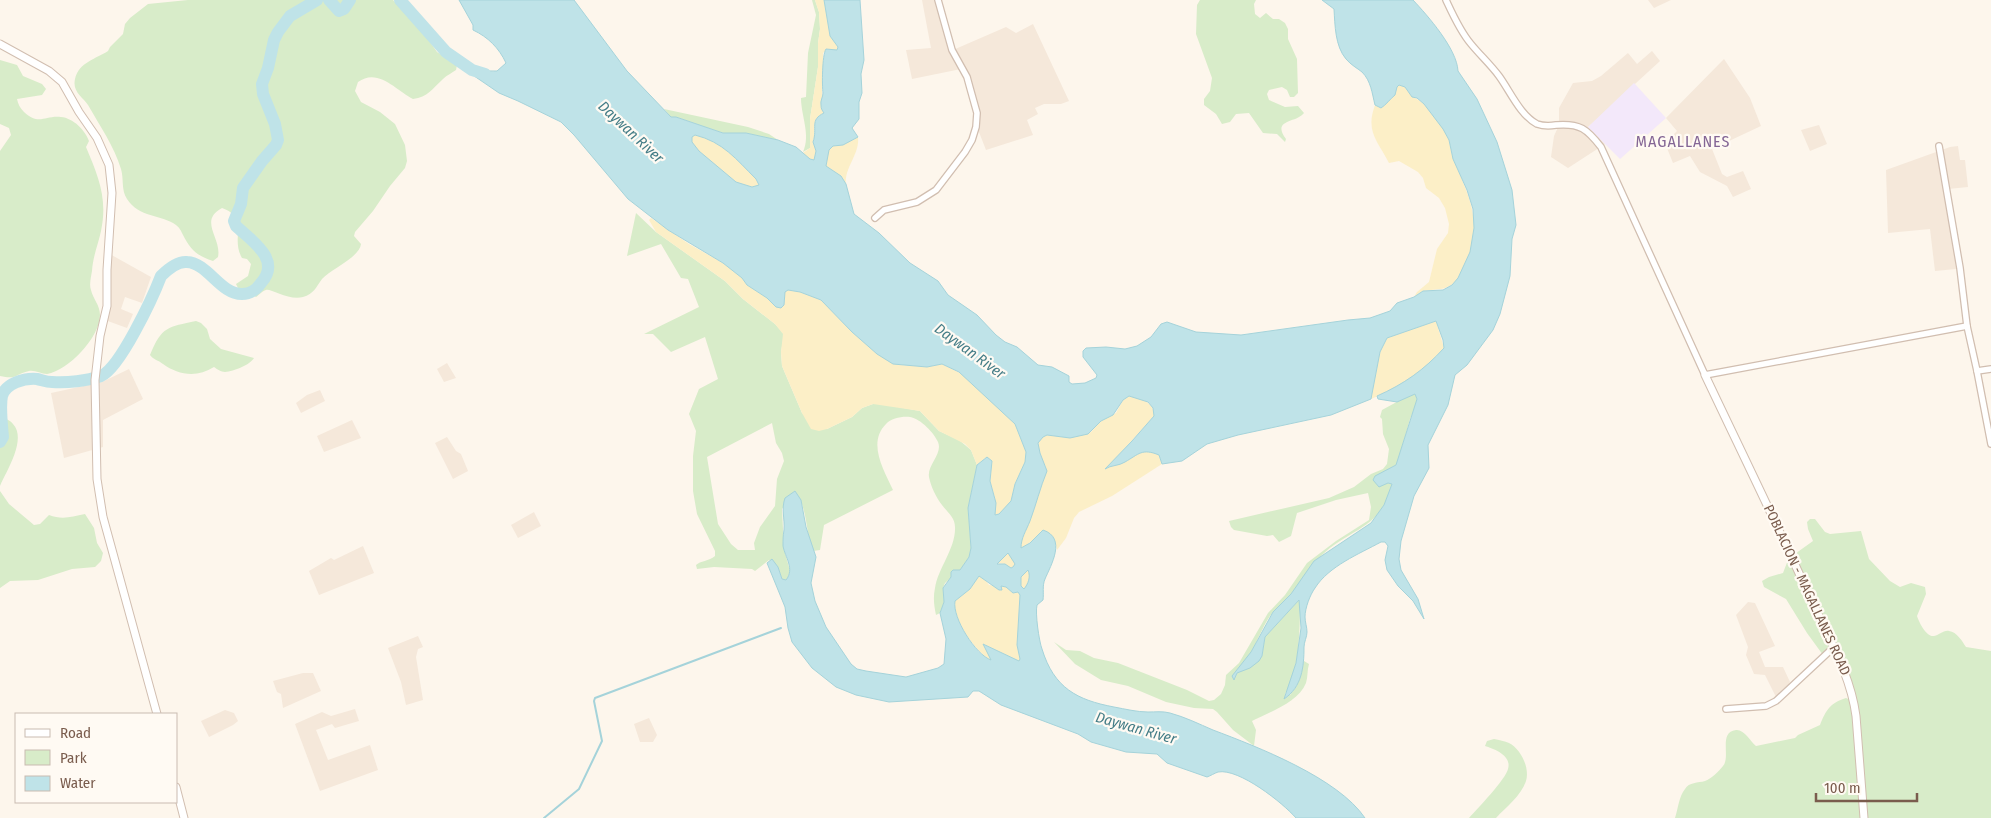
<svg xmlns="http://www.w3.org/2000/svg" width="1991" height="818" font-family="'Fira Sans Condensed',sans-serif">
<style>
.residential{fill:#f5e8da}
.education{fill:#f3e8fa}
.green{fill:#d8ecc9;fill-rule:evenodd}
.sand{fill:#fcefc7}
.water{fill:#bfe3e8;stroke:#a5d3da;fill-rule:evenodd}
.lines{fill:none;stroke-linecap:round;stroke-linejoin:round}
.stream{stroke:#a5d3da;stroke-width:2}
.river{stroke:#bfe3e8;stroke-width:12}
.minor-casing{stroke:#d1beb0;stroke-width:8}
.tertiary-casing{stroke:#d1beb0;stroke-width:9}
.minor{stroke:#fff;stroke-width:5.5}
.tertiary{stroke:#fff;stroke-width:7}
.labels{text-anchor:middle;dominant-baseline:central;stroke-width:4.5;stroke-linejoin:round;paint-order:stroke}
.street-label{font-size:14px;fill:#7a5c4d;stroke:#fffaf3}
.water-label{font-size:15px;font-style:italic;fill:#437c86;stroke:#fffaf3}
.quarter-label{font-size:16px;letter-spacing:1px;fill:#846695;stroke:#fffaf3}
</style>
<rect width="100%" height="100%" fill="#fdf6ec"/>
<g class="residential">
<path d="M922,0H938L953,50L1006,27L1016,33L1033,24L1069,101L1061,104H1044L1035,108L1038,114L1027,120L1033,135L986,150L977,127L970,88L961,69L912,79L906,50L931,48Z"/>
<path d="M1648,0H1671L1654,8Z"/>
<path d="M1652,51L1660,61L1588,127L1605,144L1568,168L1551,157L1554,136L1559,125V108L1573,83L1592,81L1601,76L1628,53L1637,64Z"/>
<path d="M1724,59L1750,98L1761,126L1712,149L1722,174L1727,177L1743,171L1751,189L1733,197L1727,186L1700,172L1690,156L1673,163L1665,143L1677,131L1666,118Z"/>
<path d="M1819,125L1827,144L1810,151L1801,130Z"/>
<path d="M1958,146L1960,160H1965L1968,187L1948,189L1956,269L1935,271L1930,229L1888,233L1886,170L1950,147Z"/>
<path d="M108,253L151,277L142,303L125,297L121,309L133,314L127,328L105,320Z"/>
<path d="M447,363L456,378L444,382L437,369Z"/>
<path d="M129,369L143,399L103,420V447L64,458L51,393L102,382Z"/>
<path d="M320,390L325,401L301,413L296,403L307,395Z"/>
<path d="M352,420L361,438L324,452L317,436Z"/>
<path d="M447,437L456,451L461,454L468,471L453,479L435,443Z"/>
<path d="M534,512L541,526L518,538L511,525Z"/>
<path d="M363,546L374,573L319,595L309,571L331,558L334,560Z"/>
<path d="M1748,602L1755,603L1775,646L1759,652L1765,667H1783L1790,682L1783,693L1776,697L1765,675L1754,674L1746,655L1748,647L1736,615Z"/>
<path d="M418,636L423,647L418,649L416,657L423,700L406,705L401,682L388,648Z"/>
<path d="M303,673H313L321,691L283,708L281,694L277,692L273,681Z"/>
<path d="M355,709L359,721L335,728L332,724L316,730L328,760L370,745L378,770L320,791L295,724L322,712L331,716Z"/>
<path d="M225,710L234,713L238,721L233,725L209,737L201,721Z"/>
<path d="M649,718L657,735L653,742H640L634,724Z"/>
</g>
<path class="education" d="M1634,83L1666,118L1620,159L1588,127Z"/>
<g class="green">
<path d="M188,0H393L421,29L437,52L457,65L456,70C452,73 447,75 443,79C432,89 428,97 413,99C397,91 378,67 358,82L355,91L361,102L380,112L395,124L405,145L407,161L405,168L390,186L373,211L355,232L354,236L361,244C360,257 331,269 322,279C316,287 314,294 303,297C289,301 270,288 266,290C262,291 259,295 256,297L247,290L238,288L236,284L248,276L251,264L247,259L242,258C230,238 250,218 222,208C198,221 222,238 218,257L213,261C197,256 190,249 183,235C181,231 180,228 176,225C161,214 139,218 127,199C121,190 124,179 121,169C114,146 100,126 88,105C83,97 72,92 75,79C79,62 96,59 108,51L110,47L123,34L125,24L130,18L148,4Z"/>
<path d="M812,0H815L819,12L820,29L818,43V67L810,119V148L803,152C811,135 801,116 801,98L806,97L808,53L816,15Z"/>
<path d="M1200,0H1256L1254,4L1255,14L1260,18L1266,13L1273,19H1279L1285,23L1288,29V39L1297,59L1298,93L1294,97H1290L1287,90L1282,87L1269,90L1267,94L1269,100L1285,107L1298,106L1304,113C1297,123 1271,119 1286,139L1285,142L1277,134L1263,133L1249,113L1236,114L1230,122L1222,124L1216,114L1204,105V99L1210,91L1212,78L1196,34L1197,5Z"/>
<path d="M0,60L17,65L23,76L42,84L46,89L42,95L17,99C18,104 20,108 24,112C39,126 45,115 61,117C73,118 85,130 89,141L86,147C98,176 108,198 101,231C98,245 93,256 92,271C91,277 89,285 91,290C93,299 100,305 100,315C100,337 69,370 47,374C41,374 35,370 29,371C15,374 17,380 0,376V151L11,135L9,128L0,124Z"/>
<path d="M664,109L748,127L769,134L778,140L746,133H723L676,117H671Z"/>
<path d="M636,213L656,232L725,281L743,299L775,324L784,334L781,352L782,366L802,413L827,429L852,417L862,408L873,404H882L920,411L939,431L959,440L971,450L977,465L968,508L971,548L969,557L960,570L945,583L943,588L944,602L940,613L936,615C934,606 933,597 935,588C938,568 956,548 955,527C955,517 947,512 942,505C936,497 931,487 929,477C927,465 943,454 938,442C934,433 921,419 910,417C903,416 891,418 886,424C867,443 884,470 893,490L824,525L820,550L813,551C805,531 808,508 795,491L782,509L784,549L790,571L787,580L782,579L778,567L769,560L755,571L752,569L714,567L697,569L696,565C700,561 709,561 715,556V551L697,514L693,491V456L696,431L689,414L699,389L718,379L705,337L671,352L653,334H644L699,307L688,279L681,278L661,244L627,256ZM772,423L776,443L782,453L784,461L777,479L775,506L760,527L754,543L755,550H738L731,544L718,524L707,457Z"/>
<path d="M196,321L201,323L207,329L210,339L221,349L254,358C250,365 234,371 225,372C221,372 217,369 214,367C197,378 178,375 163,364C158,360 154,360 150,355C162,326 168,327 196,321Z"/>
<path d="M1415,394L1417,399L1416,405L1410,419L1398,461L1396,465L1389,469L1388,483L1392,484C1383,528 1349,529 1322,555C1309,567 1302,582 1291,594C1284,602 1276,608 1270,616C1262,628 1257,642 1250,654C1244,663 1237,668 1235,679L1236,673L1262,656L1265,637L1300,599C1300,627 1300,670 1285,694L1290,695L1296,687L1304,661L1309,664C1307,670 1308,677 1306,683C1298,703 1269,712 1252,721L1256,730L1254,746L1233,730L1217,712L1213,709L1194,708L1166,702L1128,686L1101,680L1075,664L1054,642L1066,650L1080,651L1094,658L1118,663L1187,690L1209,701L1214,700L1221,694L1225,685L1226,675L1239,663L1268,613L1285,595L1307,563L1336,541L1369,520L1371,507L1368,493L1336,500L1297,513L1291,536L1279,542L1273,535L1267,536L1234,530L1231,527L1229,521L1329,498L1354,487L1371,474L1383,469L1387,464L1389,449L1383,434L1382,419L1380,417L1382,410L1404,398Z"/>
<path d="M0,415C4,418 10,420 13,424C27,439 7,470 0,486Z"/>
<path d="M0,491L9,504L34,525L40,524L49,515C62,520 71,517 85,514L94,528L97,543L103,553L101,561L95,567L72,569L38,580L10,581L0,588Z"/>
<path d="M1810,519H1815L1825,532L1830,534L1861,531L1869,559L1890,581L1900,587L1911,583L1925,587L1926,594L1917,616C1919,622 1926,637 1934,636C1940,635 1943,630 1949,631C1957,632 1962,641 1966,647L1991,651V818H1864L1856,716L1834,647L1823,655L1807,633L1786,599L1764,587L1762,581L1769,577L1783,573L1788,560L1792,562V556L1813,541L1808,529L1807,522Z"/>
<path d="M1846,698L1853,701L1861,818H1675C1678,809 1679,796 1685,789C1689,782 1698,783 1705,781C1711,779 1719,771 1723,766C1731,757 1718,732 1736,730C1744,729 1751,742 1756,746L1795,738L1798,735L1820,725C1826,710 1830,703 1846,698Z"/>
<path d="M1494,739C1499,740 1505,741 1509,743C1521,749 1530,768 1526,781C1521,796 1506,807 1496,818H1469C1477,809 1506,779 1508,769C1512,755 1494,749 1485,746L1487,741Z"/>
</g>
<g class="sand">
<path d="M815,0H824L830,36L838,47L837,50L832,51L828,49L823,53C825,74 819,93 824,113C810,119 817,129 813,142L816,151L814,160L810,159L803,153L810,148V119L818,67V43L820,29L819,12Z"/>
<path d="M1399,85L1405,87L1412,97C1424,99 1445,128 1449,139C1450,143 1450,147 1451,151C1459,177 1474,199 1474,227C1474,244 1468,264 1458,278C1448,292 1437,288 1424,291C1420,292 1417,295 1414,297L1417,292L1429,282L1437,249L1448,233L1449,224L1445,208L1439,198L1426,188L1423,178L1418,172L1399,161L1389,163C1378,141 1365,132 1375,105L1381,108C1386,105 1390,99 1395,95L1397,87Z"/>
<path d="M695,135C723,142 736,159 756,179L759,186L752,187L736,182L699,151L692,142V137Z"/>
<path d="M858,137C860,154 844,168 846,184L841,176L826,166L828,150L833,146L843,145Z"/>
<path d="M651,218L689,244L723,263L742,278L747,285L767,298L776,307L785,301V292L788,290L800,292L821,300L852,332L877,354L901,365L927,367L942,364L966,376L1015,424L1018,431L1026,452L1025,462L1015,484L1011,501L1003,512L995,515V498L990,481L992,461L985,458L977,465L971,450L965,444L939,431L920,411L873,404L862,408L852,417L827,429L819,431L811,429L802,413L782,366L781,352L783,334L775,324L743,299L725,281L656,232L649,220Z"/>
<path d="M1436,321L1444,348C1420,374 1403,385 1371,399L1380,352L1387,338Z"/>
<path d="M1129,396C1140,397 1155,403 1154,416L1107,468C1112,465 1117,465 1122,463C1138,457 1137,446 1159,455L1162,464L1112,496L1079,512L1074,518L1066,538L1057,550L1055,541L1041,531L1038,536L1021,549V542L1034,510L1046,467C1040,456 1032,441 1047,435L1070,438L1091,432L1101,421L1116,413L1123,400Z"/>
<path d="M1008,553L1016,564L1013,567L1011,568L1005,564L997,563Z"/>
<path d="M1028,570C1031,577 1028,583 1024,589L1021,586V577Z"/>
<path d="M979,576L983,577L989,585L1006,587L1013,593L1018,592L1020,595L1017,645L1020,659L1019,661L984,645L992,661C976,653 952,619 955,601L970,589Z"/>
</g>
<path class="water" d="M459,0H574L627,71L671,117H676L723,133H746L778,140L796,147L810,159L814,160L816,151L813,142C818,128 809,120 824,113C822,110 821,109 821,105C820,101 823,97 823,93C822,86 822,55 826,49L837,50L838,47L830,36L824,0H860L864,60L861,74L862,93L859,102V119L852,128L858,137L843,145L833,146L829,150L826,166L841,176L846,184L854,214L879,233L910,263L938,281L948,295L977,315L996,335L1005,342L1017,347L1038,365L1052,367L1069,376V382L1072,384L1085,383L1096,378L1097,375L1083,357V351L1086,348L1106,347L1125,349L1137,346L1151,337L1161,324L1167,322L1196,332L1241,335L1348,320L1370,318L1390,311L1397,303L1414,297L1423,291L1443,290L1452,285L1458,278L1470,252L1474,228L1473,209L1467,190L1453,159L1449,140L1443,129L1424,104L1417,98L1412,97L1405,87L1399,85L1397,87L1395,95C1390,99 1386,105 1381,108L1375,105C1372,93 1371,81 1362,72C1357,68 1351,65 1346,59C1335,46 1335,25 1334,9L1322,0H1413C1428,16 1457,49 1458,71L1477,99L1497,142L1512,190L1516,225L1512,239L1510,276L1500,314L1493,330L1467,365L1455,375L1448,405L1428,445L1429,468L1414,496L1401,541L1399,559L1401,570L1418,599L1424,619L1413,601L1398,586L1387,570L1385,560L1388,546L1385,542H1381C1359,554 1329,566 1315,588C1310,595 1305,608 1305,617C1305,622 1307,627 1307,632C1307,637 1304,642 1304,647C1304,667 1302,687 1284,699L1296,663L1301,628L1299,600L1265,637L1262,656L1259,661L1250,668L1237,673L1234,680L1232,676L1251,652L1273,612L1291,594L1314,561L1371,523L1384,505L1392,484L1388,483L1379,487L1373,480L1375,476L1396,465L1417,399L1415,394L1397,402L1378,399L1377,396C1404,384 1424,370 1444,348L1443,340L1436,321L1387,338L1380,352L1371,399L1331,415L1238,435L1207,444L1182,461L1162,464L1159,455C1142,448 1139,454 1125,462C1119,466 1111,465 1105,469L1132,441L1154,416L1153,408L1148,402L1129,396L1123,400L1113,415L1101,421L1088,434L1070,438L1047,435L1043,437L1038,443L1040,453L1047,471C1040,488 1036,505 1030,521C1026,531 1021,538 1021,548L1030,543L1043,530C1067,538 1051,565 1045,579C1042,586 1044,593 1043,600L1037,605C1035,613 1039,641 1042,649C1054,688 1077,700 1114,707C1125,709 1137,712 1148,712C1155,712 1163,711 1170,713C1185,717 1199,724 1213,730C1258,747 1338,778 1365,818H1296C1283,803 1239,768 1218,772C1215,773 1210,776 1207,777L1167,763L1157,754L1126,752L1091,742L1078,734L1001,705L979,691H973L968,697L889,702L856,695L836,687L812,668L792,642L788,628L785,607L767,563L772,559L778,567L782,579L786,580C795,569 785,557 783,546C783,540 783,536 784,530C785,519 781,509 785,498L795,491L801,500L806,527L816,557L811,583L815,601L826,627L851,664L857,669L866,671L906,677L938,668L944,664L946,639L940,613L944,602L943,588L951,577V572L953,570H960L969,557L971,548L968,508L977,465L987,457L992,461L990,481L996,503L995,515L999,514L1011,501L1015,484L1025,462L1026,452L1015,424L959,372L942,364L927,367L893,364L877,354L852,332L821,300L800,292L788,290L785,292L784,305L781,308L776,307L767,298L747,285L742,278L723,263L668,230L628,199L574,135L561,122L518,101L499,93L464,69C476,68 485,72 497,71L506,63C499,48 488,37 473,30V25ZM695,135C723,142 736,159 756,179L759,185L752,187L736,182L699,151L692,142V137ZM1008,553L1015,564L1013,567L1011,568L1005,564H997ZM1028,570C1031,577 1028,584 1024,589L1021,586V577ZM979,576L999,590H1002L1001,586L1006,587L1013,593L1018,592L1020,595L1017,645L1020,659L1019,661L983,644L991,660C976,655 952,618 955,601L970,589Z"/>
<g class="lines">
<path class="stream" d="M544,818L579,789L602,741L594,701L595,698L781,628"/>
<g class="river">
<path d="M329,0L339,11L344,9L350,0"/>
<path d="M400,0L446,52L472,70L485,74"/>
<path d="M0,442L3,437C2,427 0,405 2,396C6,383 24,378 37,379C42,380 46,382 52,382C67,383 87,381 101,376C120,368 153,297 161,276C167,270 178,261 187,262C208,263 220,294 242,294C251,294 256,290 261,283C282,260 252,241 236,226L234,221L241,204L243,188L262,161L276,145L278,140L275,124L263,94L262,84L268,68L274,40L278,32L290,16L317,0"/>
</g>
<g class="minor-casing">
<g id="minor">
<path d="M1446,0C1453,15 1460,31 1471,44C1480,55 1490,64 1499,76C1510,91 1520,115 1537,124C1543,126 1550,126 1556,125C1580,123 1587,129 1601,147L1705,375L1967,326L1977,371L1991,369"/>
<path d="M1939,146L1960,268L1967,326"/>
<path d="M875,218L884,210L917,202L936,190L965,152L972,140L976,127L977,113L970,88L967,77L952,50L938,0"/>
<path d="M1977,371L1991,444"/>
<path d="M1726,709L1766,706L1776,701L1834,647"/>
</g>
</g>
<g class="tertiary-casing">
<g id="tertiary">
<path d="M0,44L49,71L62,82L79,112L97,138L109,165L112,193L107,270V306L100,336L95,380L97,479L103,517L157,714"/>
<path d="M1705,375C1742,453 1780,531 1816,610C1832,644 1851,678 1856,716L1864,818"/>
<path d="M176,787L184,818"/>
</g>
</g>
<use href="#minor" class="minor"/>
<use href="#tertiary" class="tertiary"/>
</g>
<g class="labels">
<g class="street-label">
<text transform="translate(1807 590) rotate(65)">POBLACION - MAGALLANES ROAD</text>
</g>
<g class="water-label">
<text transform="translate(631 132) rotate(43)">Daywan River</text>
<text transform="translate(970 351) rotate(36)">Daywan River</text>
<text transform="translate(1136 728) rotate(16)">Daywan River</text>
</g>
<g class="quarter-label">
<text x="1683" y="141">MAGALLANES</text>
</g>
</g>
<rect x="15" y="713" width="162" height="90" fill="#fffaf3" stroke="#cabbb1"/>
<rect x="25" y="729" width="25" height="8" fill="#ffffff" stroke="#cabbb1"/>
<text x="60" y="738" font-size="15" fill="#7a5c4d">Road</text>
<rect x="25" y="750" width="25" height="15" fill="#d8ecc9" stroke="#cabbb1"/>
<text x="60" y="763" font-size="15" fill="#7a5c4d">Park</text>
<rect x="25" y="776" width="25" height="15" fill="#bfe3e8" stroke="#cabbb1"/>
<text x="60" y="788" font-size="15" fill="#7a5c4d">Water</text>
<path d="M1816 793v8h101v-8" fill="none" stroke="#7a5c4d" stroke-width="2.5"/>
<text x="1824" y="793" font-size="15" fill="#7a5c4d" stroke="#fffaf3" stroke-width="4" paint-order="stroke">100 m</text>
</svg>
